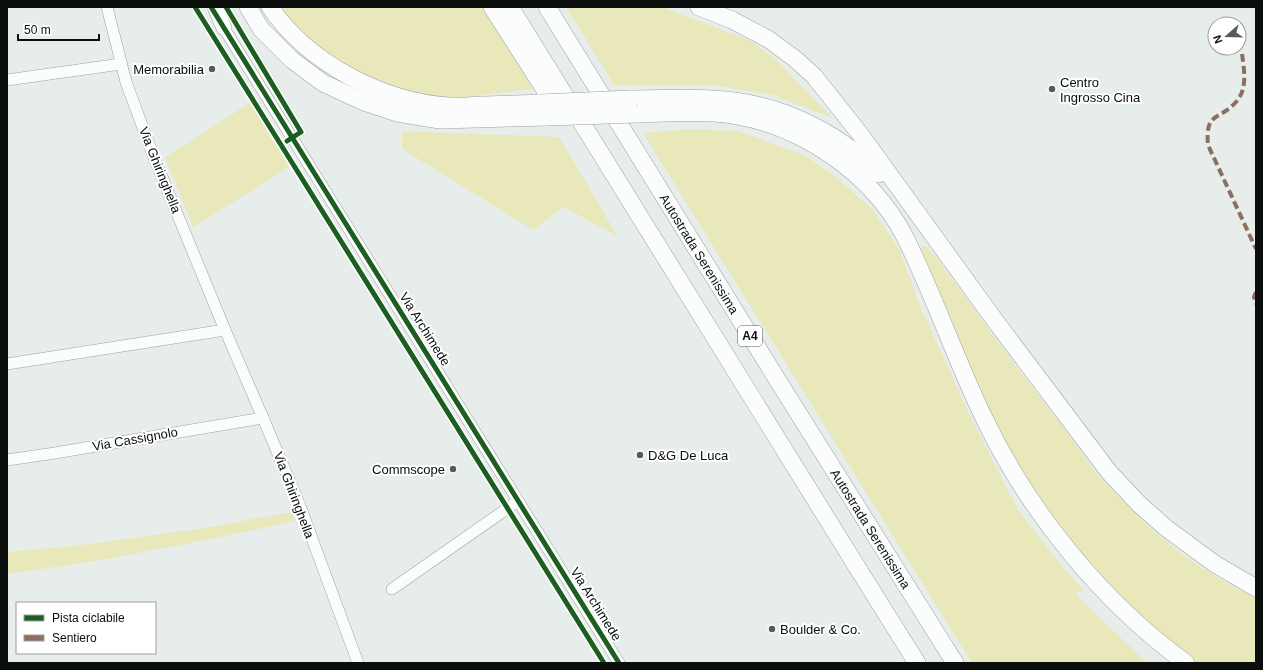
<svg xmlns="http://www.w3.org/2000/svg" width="1263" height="670" font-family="Helvetica,sans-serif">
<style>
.grass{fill:#e9e8ba}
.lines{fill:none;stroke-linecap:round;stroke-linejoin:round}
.minor-casing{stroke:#9da29f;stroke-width:12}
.major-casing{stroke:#9da29f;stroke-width:16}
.highway-casing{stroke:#9da29f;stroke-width:18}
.minor{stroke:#fbfcfc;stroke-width:11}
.major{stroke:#fbfcfc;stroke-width:15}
.highway{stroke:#fbfcfc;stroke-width:17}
.highway-bridge-casing{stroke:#9da29f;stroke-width:18;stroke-linecap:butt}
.highway-bridge{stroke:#fbfcfc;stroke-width:17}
.quiet{stroke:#8d6e63;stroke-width:4;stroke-dasharray:8 4;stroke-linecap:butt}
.cycleway-casing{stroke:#fff;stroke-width:8}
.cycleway{stroke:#1b5e20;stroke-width:5}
.poi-dot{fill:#575c5a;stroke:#fff;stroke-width:1.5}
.labels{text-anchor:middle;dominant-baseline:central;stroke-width:4;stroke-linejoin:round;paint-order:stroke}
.shield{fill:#fff;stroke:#545655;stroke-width:1}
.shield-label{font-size:12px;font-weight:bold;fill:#0a0e0c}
.poi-label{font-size:13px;fill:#0a0e0c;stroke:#fff;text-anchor:start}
.street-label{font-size:13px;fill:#0a0e0c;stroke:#fff}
</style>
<rect width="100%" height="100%" fill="#e7edea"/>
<g class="grass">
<path d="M279,7H484L533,89L441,100L401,91L359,73L323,50L291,24Z"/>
<path d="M566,7H662L749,40L775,59L833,118L772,95L713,85L615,86Z"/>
<path d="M250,103L289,167L193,227L165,157Z"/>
<path d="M688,129L738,131L806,156L836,177L873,210L900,251L921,308L971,418L1018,510L1061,565L1084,590L1075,594L1147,663H972L643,133Z"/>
<path d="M402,131L559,137L618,237L564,207L533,230L402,149Z"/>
<path d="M923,246L927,247L939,261L1006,353L1073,440L1094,471L1119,497L1154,532L1194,563L1228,584L1256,598V663H1195L1184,655L1121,600L1051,519L986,411L920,253V249Z"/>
<path d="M293,512L295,521C200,542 104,561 7,574V552L75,546L203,528Z"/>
</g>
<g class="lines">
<g class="minor-casing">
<g id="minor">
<path d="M107,7L126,82L153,155L225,330L263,418L300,506L358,663"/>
<path d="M220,22L619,663"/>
<path d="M7,80L121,64"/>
<path d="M7,364L225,330"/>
<path d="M7,460L55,453L263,418"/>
<path d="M392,589L518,501"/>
</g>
</g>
<g class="major-casing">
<path id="major" d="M215,7L224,28"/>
</g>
<g class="highway-casing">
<g id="highway">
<path d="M248,7L261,29L292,60L323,83L364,102L397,113L440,120L547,117"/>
<path d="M270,7C308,63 383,102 449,106C459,107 469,106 479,105C499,105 520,104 540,103"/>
<path d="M492,7L545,90L562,111"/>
<path d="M510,7C646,225 780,445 917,663"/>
<path id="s1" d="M547,7L775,376L955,663"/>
<path d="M699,7L732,20L768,39L794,58L814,76L860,134L996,322L1109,472L1139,504L1166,528L1215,564L1256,588"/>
<path d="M631,99C658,99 686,97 713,99C775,102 835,129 879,174"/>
<path d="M638,114C669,113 702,111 733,115C802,126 871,173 904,235C934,295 955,358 984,418C1029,512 1102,602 1186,663"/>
</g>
</g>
<use href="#minor" class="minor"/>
<use href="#major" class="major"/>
<use href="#highway" class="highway"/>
<g class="highway-bridge-casing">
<g id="highway-bridge">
<path d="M540,103L631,99"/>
<path d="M547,117L638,114"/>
</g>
</g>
<use href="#highway-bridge" class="highway-bridge"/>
<g class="quiet">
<path d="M1242,54C1244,69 1248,89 1236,102C1219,121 1205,111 1208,145L1256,249"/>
<path d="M1256,292L1254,297L1256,304"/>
</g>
<g class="cycleway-casing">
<g id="cycleway">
<path d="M195,7L604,663"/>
<path d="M211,7L619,663"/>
<path d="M226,7L301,132L287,141"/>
</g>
</g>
<use href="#cycleway" class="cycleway"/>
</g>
<g class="poi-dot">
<circle cx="212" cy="69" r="4"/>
<circle cx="1052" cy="89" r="4"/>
<circle cx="640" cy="455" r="4"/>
<circle cx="453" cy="469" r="4"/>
<circle cx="772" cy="629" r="4"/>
</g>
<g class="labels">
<rect class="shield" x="738" y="326" width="24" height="20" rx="3"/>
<g class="shield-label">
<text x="750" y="336">A4</text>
</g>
<g class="poi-label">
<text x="204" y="69" text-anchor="end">Memorabilia</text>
<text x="1060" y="82">Centro<tspan x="1060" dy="15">Ingrosso Cina</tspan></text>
<text x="648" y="455">D&amp;G De Luca</text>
<text x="445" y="469" text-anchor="end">Commscope</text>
<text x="780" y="629">Boulder &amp; Co.</text>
</g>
<g class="street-label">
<text transform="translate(160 170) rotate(68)">Via Ghiringhella</text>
<text stroke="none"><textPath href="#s1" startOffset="290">Autostrada Serenissima</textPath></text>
<text transform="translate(425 329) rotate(58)">Via Archimede</text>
<text transform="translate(135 439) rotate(-10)">Via Cassignolo</text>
<text transform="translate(294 495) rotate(69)">Via Ghiringhella</text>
<text stroke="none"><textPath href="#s1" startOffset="614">Autostrada Serenissima</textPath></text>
<text transform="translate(596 604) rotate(58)">Via Archimede</text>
</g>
</g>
<rect width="1263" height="670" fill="none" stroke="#0a0e0c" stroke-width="16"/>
<rect x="16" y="602" width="140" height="52" fill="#ffffff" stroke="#9d9f9e"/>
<rect x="24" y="615" width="20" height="6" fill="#1b5e20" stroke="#9d9f9e"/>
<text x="52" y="622" font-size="12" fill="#0a0e0c">Pista ciclabile</text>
<rect x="24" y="635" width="20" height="6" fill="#8d6e63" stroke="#9d9f9e"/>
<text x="52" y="642" font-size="12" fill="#0a0e0c">Sentiero</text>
<g transform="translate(1227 36) rotate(250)"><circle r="19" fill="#ffffff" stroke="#9d9f9e"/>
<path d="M0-3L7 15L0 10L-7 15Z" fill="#575c5a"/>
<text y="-6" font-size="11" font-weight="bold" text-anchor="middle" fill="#0a0e0c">N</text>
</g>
<path d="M18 34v6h81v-6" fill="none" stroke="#0a0e0c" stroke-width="2"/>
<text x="24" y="34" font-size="12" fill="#0a0e0c" stroke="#ffffff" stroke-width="3" paint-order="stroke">50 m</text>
</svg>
